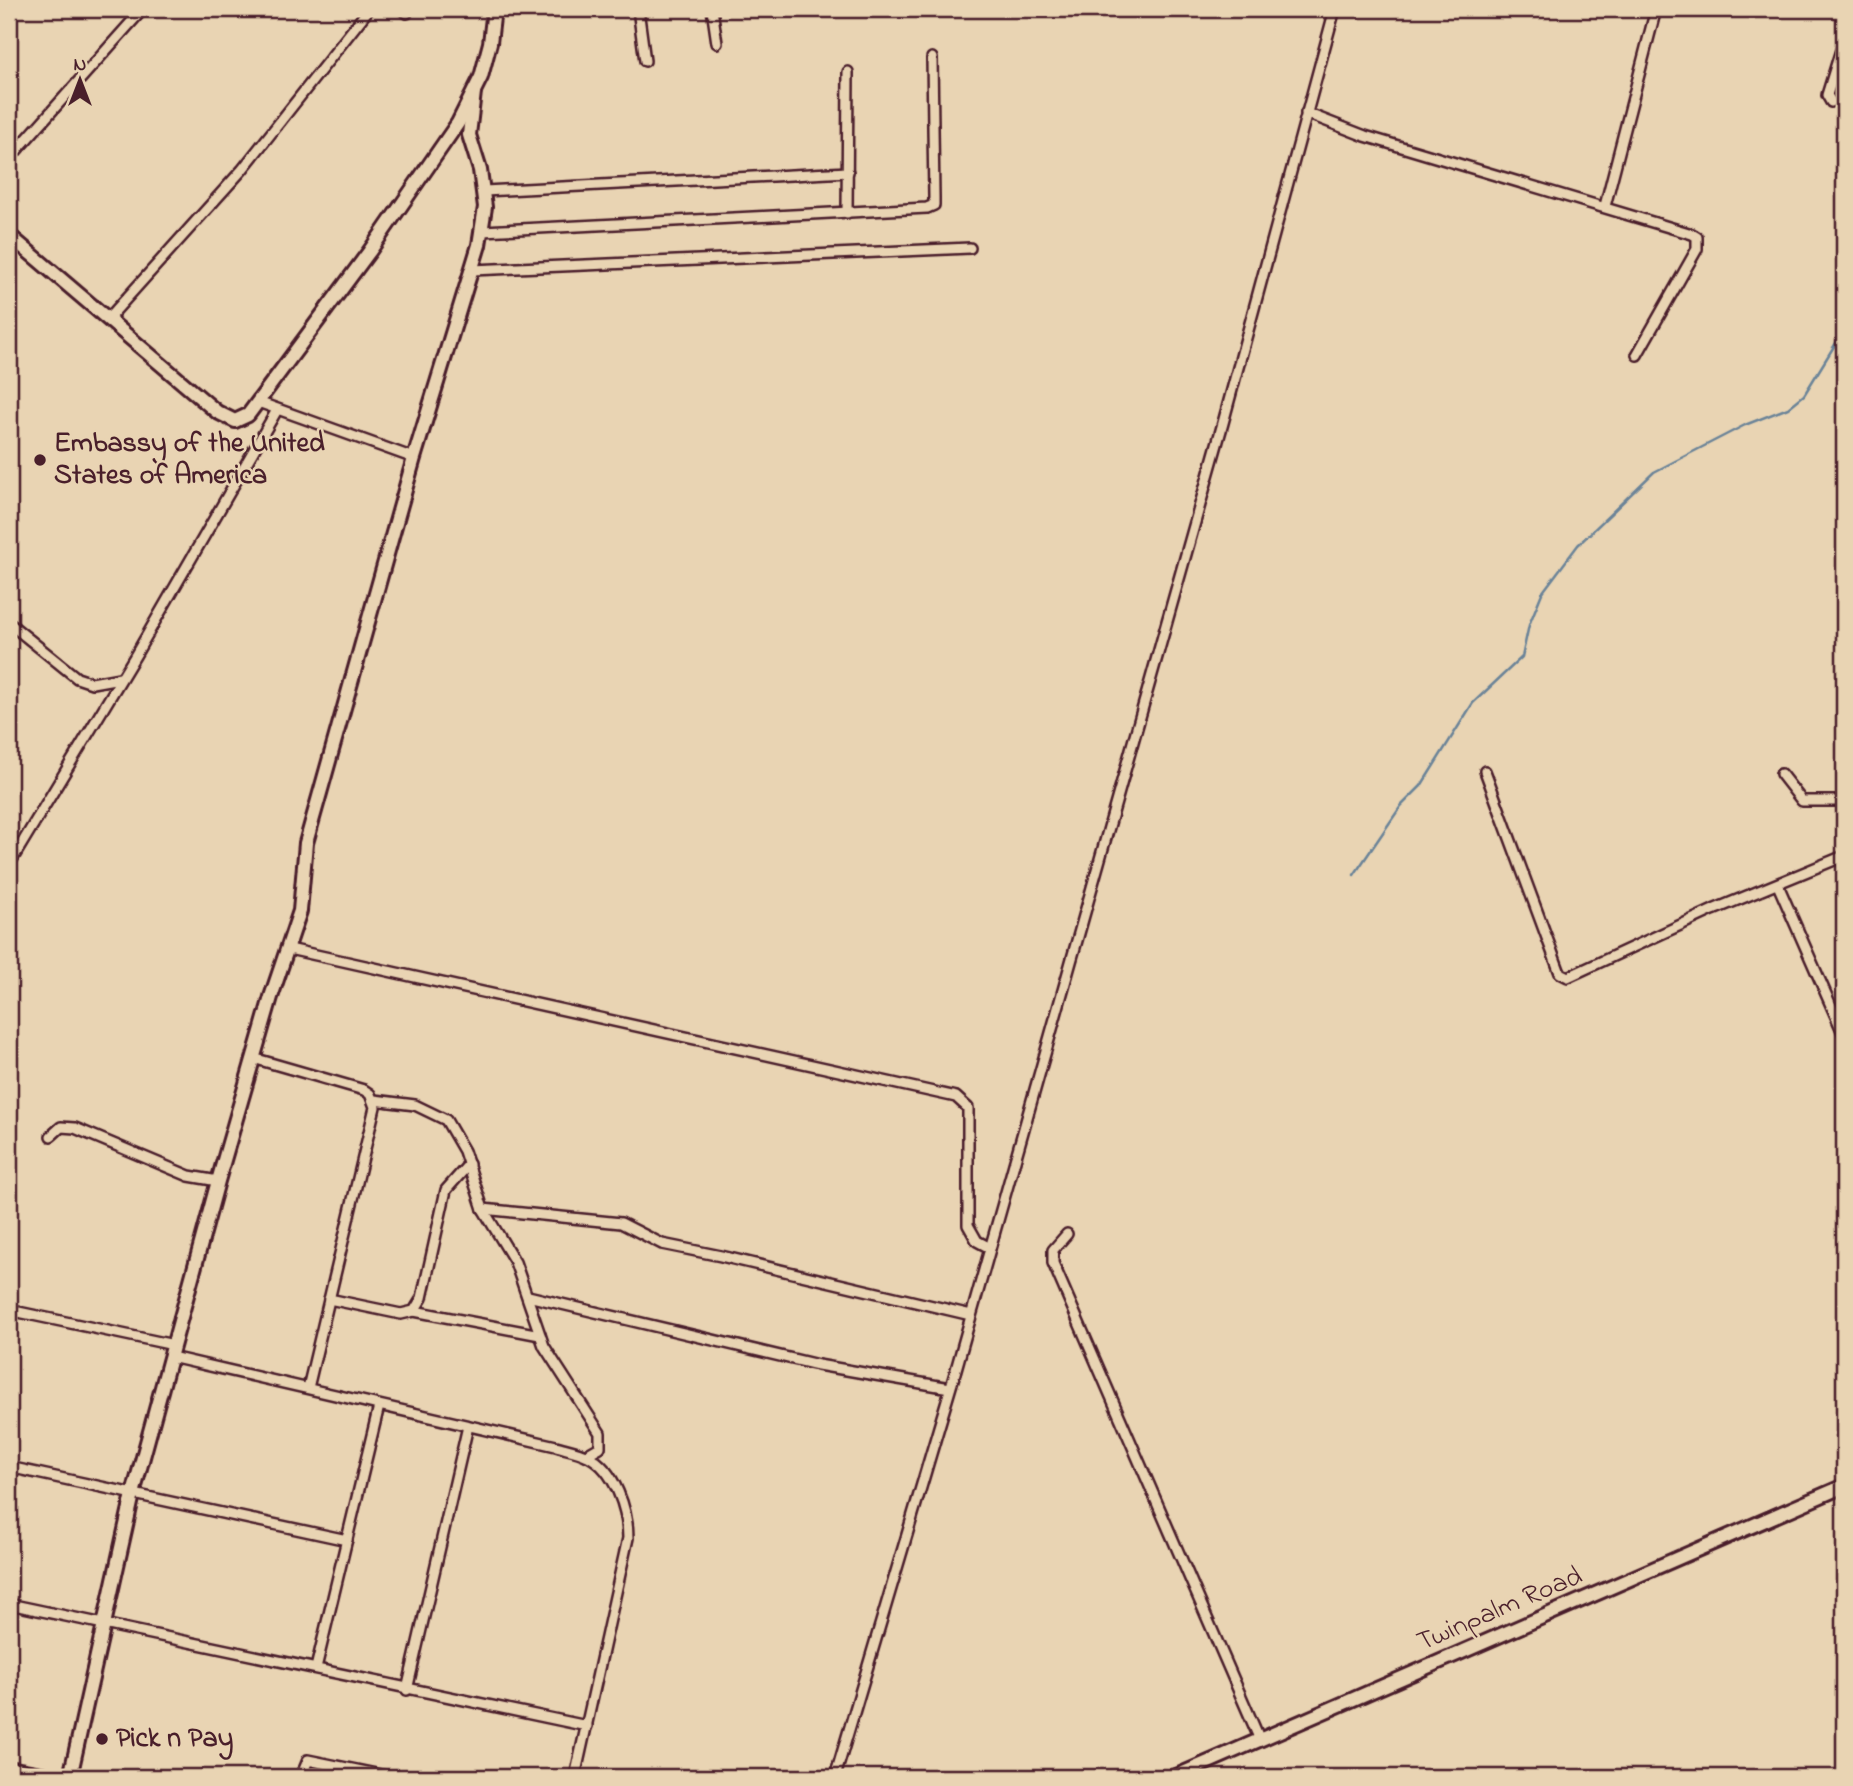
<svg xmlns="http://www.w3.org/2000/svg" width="1853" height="1786" font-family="'Indie Flower',sans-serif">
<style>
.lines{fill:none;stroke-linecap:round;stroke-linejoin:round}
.stream{stroke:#6a8398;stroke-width:2.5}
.street-casing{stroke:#4a1f2b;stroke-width:14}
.secondary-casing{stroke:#4a1f2b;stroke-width:18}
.street{stroke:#e9d4b3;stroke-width:9}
.secondary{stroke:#e9d4b3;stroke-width:12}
.poi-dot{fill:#4a1f2b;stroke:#e9d4b3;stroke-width:2.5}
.labels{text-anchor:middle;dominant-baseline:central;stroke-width:5;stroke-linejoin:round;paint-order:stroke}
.poi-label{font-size:28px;font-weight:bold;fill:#4a1f2b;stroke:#e9d4b3;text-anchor:start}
.street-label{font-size:28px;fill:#4a1f2b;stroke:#e9d4b3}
</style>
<rect width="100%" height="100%" fill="#e9d4b3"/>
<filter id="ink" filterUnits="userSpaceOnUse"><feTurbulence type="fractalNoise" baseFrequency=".0143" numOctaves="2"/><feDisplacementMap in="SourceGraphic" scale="14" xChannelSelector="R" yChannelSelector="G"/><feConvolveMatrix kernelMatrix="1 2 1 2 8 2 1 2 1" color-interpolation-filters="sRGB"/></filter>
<g filter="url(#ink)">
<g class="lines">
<path class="stream" d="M1354,875L1401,806L1421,786L1473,703L1522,657L1529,625L1542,593L1578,545L1654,472L1745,425L1788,408L1804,395L1844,330"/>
<g class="street-casing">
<g id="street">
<path d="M401,9L407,13"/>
<path d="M638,9L645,61"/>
<path d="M712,9L717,43"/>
<path d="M1831,102L1827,95L1844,40"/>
<path d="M1306,113L1365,136L1692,234L1697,237V249L1637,355"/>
<path d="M9,159L143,9"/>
<path d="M484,191L848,172"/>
<path d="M1605,206L1656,9"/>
<path d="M847,213L848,72"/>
<path d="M482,231L927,208L934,205V197L932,58"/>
<path d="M472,270L970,248"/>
<path d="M107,320L242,170L369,9"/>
<path d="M258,402L414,458"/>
<path d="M9,623L77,678L92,683L120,678"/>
<path d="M1485,771L1560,973L1568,977L1713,910L1844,856"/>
<path d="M1781,774L1802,801H1844"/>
<path d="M9,865L135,656L277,410"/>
<path d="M1778,885L1844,1035"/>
<path d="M289,949L956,1097L968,1108V1225L977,1241L990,1248"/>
<path d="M253,1058L364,1090L370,1094L375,1107L308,1388"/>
<path d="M374,1100L415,1105L446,1120L464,1151L483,1209L515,1262L544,1346L600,1433V1447L586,1455"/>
<path d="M51,1136L61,1127L75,1128L189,1176L218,1181"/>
<path d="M483,1209L621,1223L662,1244L721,1256L971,1315"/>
<path d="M1067,1234L1053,1250V1263L1260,1740"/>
<path d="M528,1296L818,1365L950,1388"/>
<path d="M329,1299L401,1314L414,1311L422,1298L446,1190L469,1164"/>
<path d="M9,1310L174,1345"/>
<path d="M414,1311L540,1335"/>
<path d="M171,1357L556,1446C566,1449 578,1451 588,1456C615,1470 628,1510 628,1538L575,1777"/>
<path d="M9,1467L347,1540"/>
<path d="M9,1604L587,1726"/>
<path d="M316,1668L379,1406"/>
<path d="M407,1690L468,1426"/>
<path d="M301,1777L308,1760L391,1777"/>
<path d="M835,1777L955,1373L1223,423L1335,9"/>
</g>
</g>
<g class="secondary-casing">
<g id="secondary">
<path d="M9,235L217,412L235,421L248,415L369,252L458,123L481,77L490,43L494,9"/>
<path d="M9,1768L58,1777"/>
<path d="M70,1777L133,1494L218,1181L271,997L300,911L306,843L414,458L479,245L485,207L480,170L469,135L474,92"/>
<path d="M1174,1777L1844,1486"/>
</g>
</g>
<use href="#street" class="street"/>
<use href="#secondary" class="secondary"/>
</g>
</g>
<g class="poi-dot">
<circle cx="40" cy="460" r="7"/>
<circle cx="102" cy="1739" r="7"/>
</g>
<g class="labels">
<g class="poi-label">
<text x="54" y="444">Embassy of the United<tspan x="54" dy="32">States of America</tspan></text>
<text x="116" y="1739">Pick n Pay</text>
</g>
<g class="street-label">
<text transform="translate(1500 1610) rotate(-23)">Twinpalm Road</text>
</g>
</g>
<rect width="1853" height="1786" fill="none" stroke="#e9d4b3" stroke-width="35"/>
<rect x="18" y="18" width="1818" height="1751" fill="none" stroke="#4a1f2b" stroke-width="2.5" filter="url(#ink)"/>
<g transform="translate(80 80)" stroke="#e9d4b3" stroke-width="5" paint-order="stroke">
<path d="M0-5L12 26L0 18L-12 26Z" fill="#4a1f2b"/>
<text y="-10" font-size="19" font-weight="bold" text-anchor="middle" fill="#4a1f2b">N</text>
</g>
</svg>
